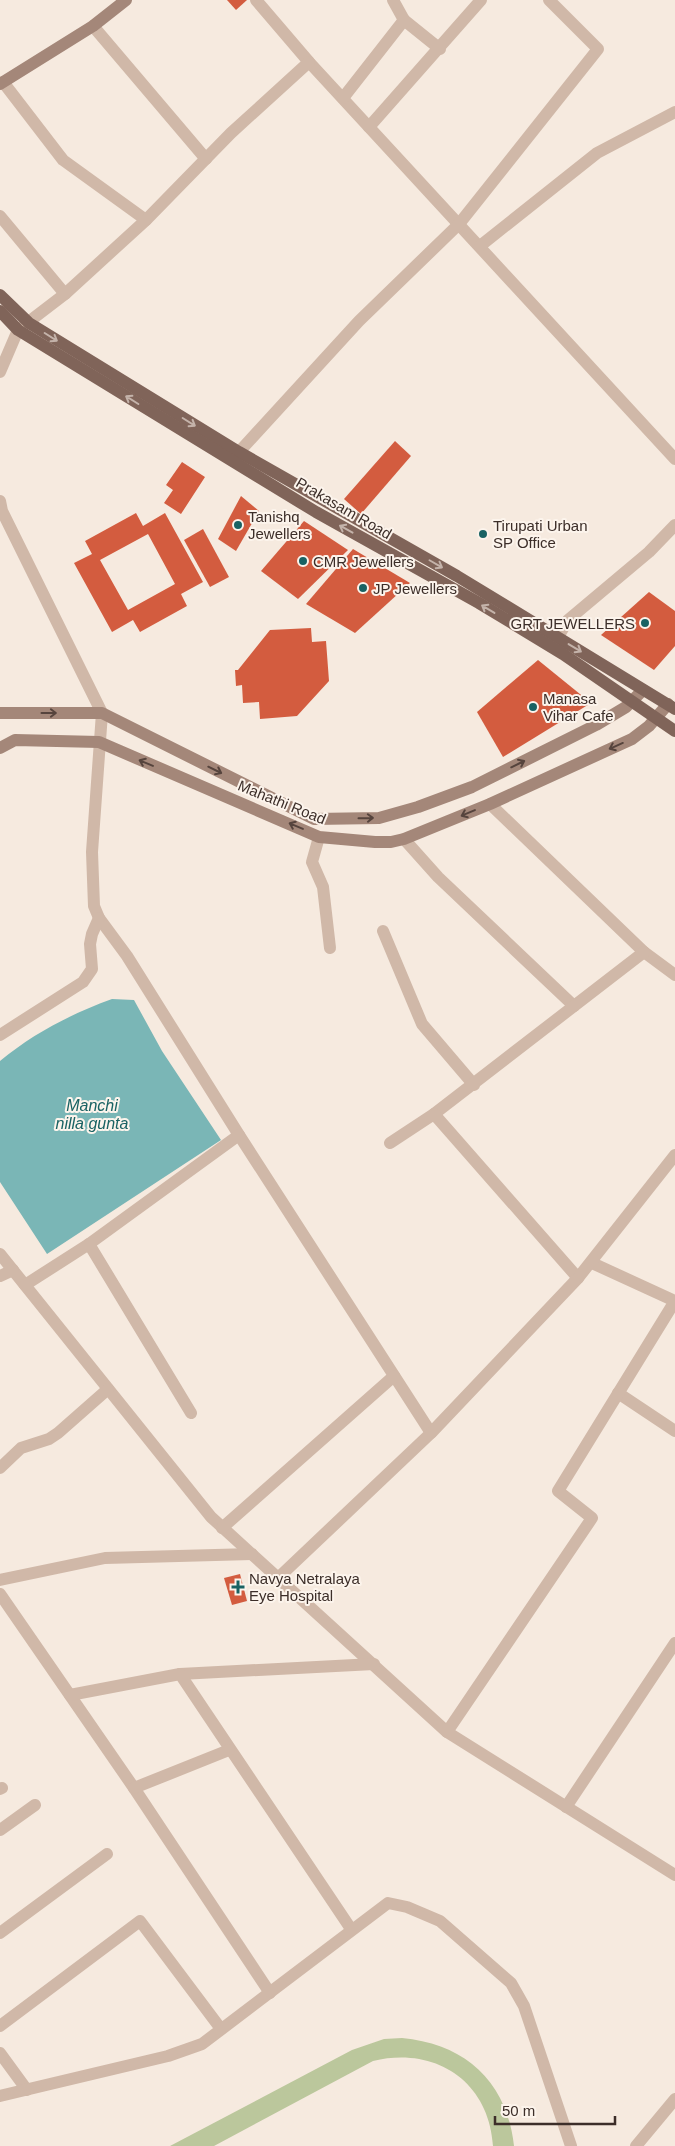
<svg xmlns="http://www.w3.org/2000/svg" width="675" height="2146" font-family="Arial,sans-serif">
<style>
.green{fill:#bbc79c}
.water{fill:#7ab6b6}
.building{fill:#d35c3f;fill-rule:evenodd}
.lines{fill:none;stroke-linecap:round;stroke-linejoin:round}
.street{stroke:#d0b8a8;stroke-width:12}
.secondary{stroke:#a48779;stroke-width:12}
.primary{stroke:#806459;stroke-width:12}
.oneway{stroke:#c4b3aa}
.oneway2{stroke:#56443d}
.poi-dot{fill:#196263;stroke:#fcf4ec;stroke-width:2}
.labels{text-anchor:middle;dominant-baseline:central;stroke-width:4;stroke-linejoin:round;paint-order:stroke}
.street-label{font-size:15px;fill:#3c2e29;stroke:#fcf4ec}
.poi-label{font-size:15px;fill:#3c2e29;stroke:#fcf4ec;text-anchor:start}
.water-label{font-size:16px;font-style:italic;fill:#196263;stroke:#fcf4ec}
</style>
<rect width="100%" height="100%" fill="#f6eadf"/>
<path class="green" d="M402,2038C466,2044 507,2082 514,2146H493C489,2081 435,2046 373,2061L214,2146H170L352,2050L384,2039Z"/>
<path class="water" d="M112,999L134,1000L162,1051L221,1140L47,1254L0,1182V1061C34,1033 71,1014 112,999Z"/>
<g class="building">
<path d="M227,0H247L236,10Z"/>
<path d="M395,441L411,456L361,514L344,499Z"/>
<path d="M182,462L205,477L181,514L164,503L173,490L166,485Z"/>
<path d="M241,496L259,511L236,551L218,539Z"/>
<path d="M136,513L143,526L165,513L203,582L181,594L187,606L140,632L133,620L112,632L74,563L92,554L85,541ZM148,534L175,584L128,610L100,560Z"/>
<path d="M304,521L348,550L298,599L261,571Z"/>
<path d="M203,529L229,577L210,587L184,540Z"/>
<path d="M353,549L410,583L355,633L306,604Z"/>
<path d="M649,592L675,611V646L654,670L601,635Z"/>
<path d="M311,628L312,642L326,641L329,681L297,716L260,719L259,702L243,703L242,685L236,686L235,670H238L270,630Z"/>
<path d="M538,660L591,703L503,757L477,712Z"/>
<path d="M240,1574L247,1601L232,1605L224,1578Z"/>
</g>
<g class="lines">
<g class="street">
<path d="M256,0L309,62L675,459"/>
<path d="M404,20L440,49"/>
<path d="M93,26L206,159"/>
<path d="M3,82L63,160L146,220"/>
<path d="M343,98L404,20L393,0"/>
<path d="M369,127L481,0"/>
<path d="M0,216L65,294"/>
<path d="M480,246L597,153L675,112"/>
<path d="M0,372L18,330L65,294L146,220L231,133L309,62"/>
<path d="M239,452L359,321L459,224L598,49L549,0"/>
<path d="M0,501L2,511L102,713L92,852L94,906L99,918L127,956L239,1135L431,1433"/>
<path d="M558,637L568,620L649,552L675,525"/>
<path d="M490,804L644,952L675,975"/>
<path d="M319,837L312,862L323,887L330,948"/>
<path d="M404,839L438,877L574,1006"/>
<path d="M383,931L422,1024L474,1085"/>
<path d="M0,1035L83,982L92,969L90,944L92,934L99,918"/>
<path d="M434,1114L644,952"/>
<path d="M390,1143L434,1114L578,1278"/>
<path d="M89,1244L191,1413"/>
<path d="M0,1254L211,1517L447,1732L675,1875"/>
<path d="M592,1263L675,1301"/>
<path d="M0,1276L13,1270"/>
<path d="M25,1285L89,1244L239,1135"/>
<path d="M618,1393L675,1431"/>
<path d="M0,1468L21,1448L49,1439L58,1433L108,1389"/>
<path d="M222,1528L394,1376"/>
<path d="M278,1578L431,1433L578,1278L675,1155"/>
<path d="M0,1580L105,1558L252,1554"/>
<path d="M0,1594L134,1788L270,1993"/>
<path d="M180,1674L374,1664"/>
<path d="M70,1695L180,1674L351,1929"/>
<path d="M447,1732L592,1518L558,1491L675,1301"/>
<path d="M134,1788L229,1750"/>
<path d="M0,1789L2,1788"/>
<path d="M566,1807L675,1643"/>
<path d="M0,1830L35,1805"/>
<path d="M0,1933L107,1854"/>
<path d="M0,2026L140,1921L221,2029"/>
<path d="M0,2053L27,2090"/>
<path d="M0,2096L168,2056L202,2044L388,1903L407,1907L440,1921L511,1983L524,2006L571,2146"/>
<path d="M636,2146L675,2099"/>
</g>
<g class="secondary">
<path d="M0,84L93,26L126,0"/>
<path d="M0,713H102L314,819L379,818L418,807L472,787L596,725L626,707L643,690"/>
<path d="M0,748L15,740L99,742L319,837L375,842H391L404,839L490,804L632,739L649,726L668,704"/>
</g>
<g class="primary">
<path d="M0,295L29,323L239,452L457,576L675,709"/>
<path d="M0,311L18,330L316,512L479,603L563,654L675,731"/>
</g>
</g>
<defs><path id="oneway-shaft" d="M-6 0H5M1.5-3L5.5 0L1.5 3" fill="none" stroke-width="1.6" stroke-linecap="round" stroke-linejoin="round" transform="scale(1.25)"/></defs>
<g class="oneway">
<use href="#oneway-shaft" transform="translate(51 337) rotate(32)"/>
<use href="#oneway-shaft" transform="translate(132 400) rotate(-148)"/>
<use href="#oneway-shaft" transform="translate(189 422) rotate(32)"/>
<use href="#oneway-shaft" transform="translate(346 529) rotate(-151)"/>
<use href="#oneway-shaft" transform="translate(436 564) rotate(30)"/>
<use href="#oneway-shaft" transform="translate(488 609) rotate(-149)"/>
<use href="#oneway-shaft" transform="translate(575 648) rotate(31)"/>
</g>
<g class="oneway2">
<use href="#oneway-shaft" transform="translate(49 713)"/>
<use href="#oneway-shaft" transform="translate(616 746) rotate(156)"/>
<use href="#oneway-shaft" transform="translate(146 763) rotate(-157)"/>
<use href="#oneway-shaft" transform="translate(518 764) rotate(-26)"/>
<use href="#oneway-shaft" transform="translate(215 770) rotate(26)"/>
<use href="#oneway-shaft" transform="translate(468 813) rotate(157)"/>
<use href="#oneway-shaft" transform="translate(366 818) rotate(-1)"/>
<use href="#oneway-shaft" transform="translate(296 826) rotate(-157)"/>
</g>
<g class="poi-dot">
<circle cx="238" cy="525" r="5"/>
<circle cx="483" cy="534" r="5"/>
<circle cx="303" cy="561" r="5"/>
<circle cx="363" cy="588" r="5"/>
<circle cx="645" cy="623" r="5"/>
<circle cx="533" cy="707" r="5"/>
<path d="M235.5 1579.5h5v5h5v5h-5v5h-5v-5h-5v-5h5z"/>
</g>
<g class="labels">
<g class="street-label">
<text transform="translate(344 508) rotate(30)">Prakasam Road</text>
<text transform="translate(282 802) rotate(22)">Mahathi Road</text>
</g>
<g class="poi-label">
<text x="248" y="516">Tanishq<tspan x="248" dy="17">Jewellers</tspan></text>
<text x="493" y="525">Tirupati Urban<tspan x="493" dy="17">SP Office</tspan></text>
<text x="313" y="561">CMR Jewellers</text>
<text x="373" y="588">JP Jewellers</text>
<text x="635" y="623" text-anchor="end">GRT JEWELLERS</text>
<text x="543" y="698">Manasa<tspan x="543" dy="17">Vihar Cafe</tspan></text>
<text x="249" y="1578">Navya Netralaya<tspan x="249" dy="17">Eye Hospital</tspan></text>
</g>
<g class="water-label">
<text x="92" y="1105">Manchi<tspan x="92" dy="18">nilla gunta</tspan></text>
</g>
</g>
<path d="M495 2116v8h120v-8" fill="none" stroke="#3c2e29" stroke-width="2.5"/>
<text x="502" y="2116" font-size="15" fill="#3c2e29" stroke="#fcf4ec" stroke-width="4" paint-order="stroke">50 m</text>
</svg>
